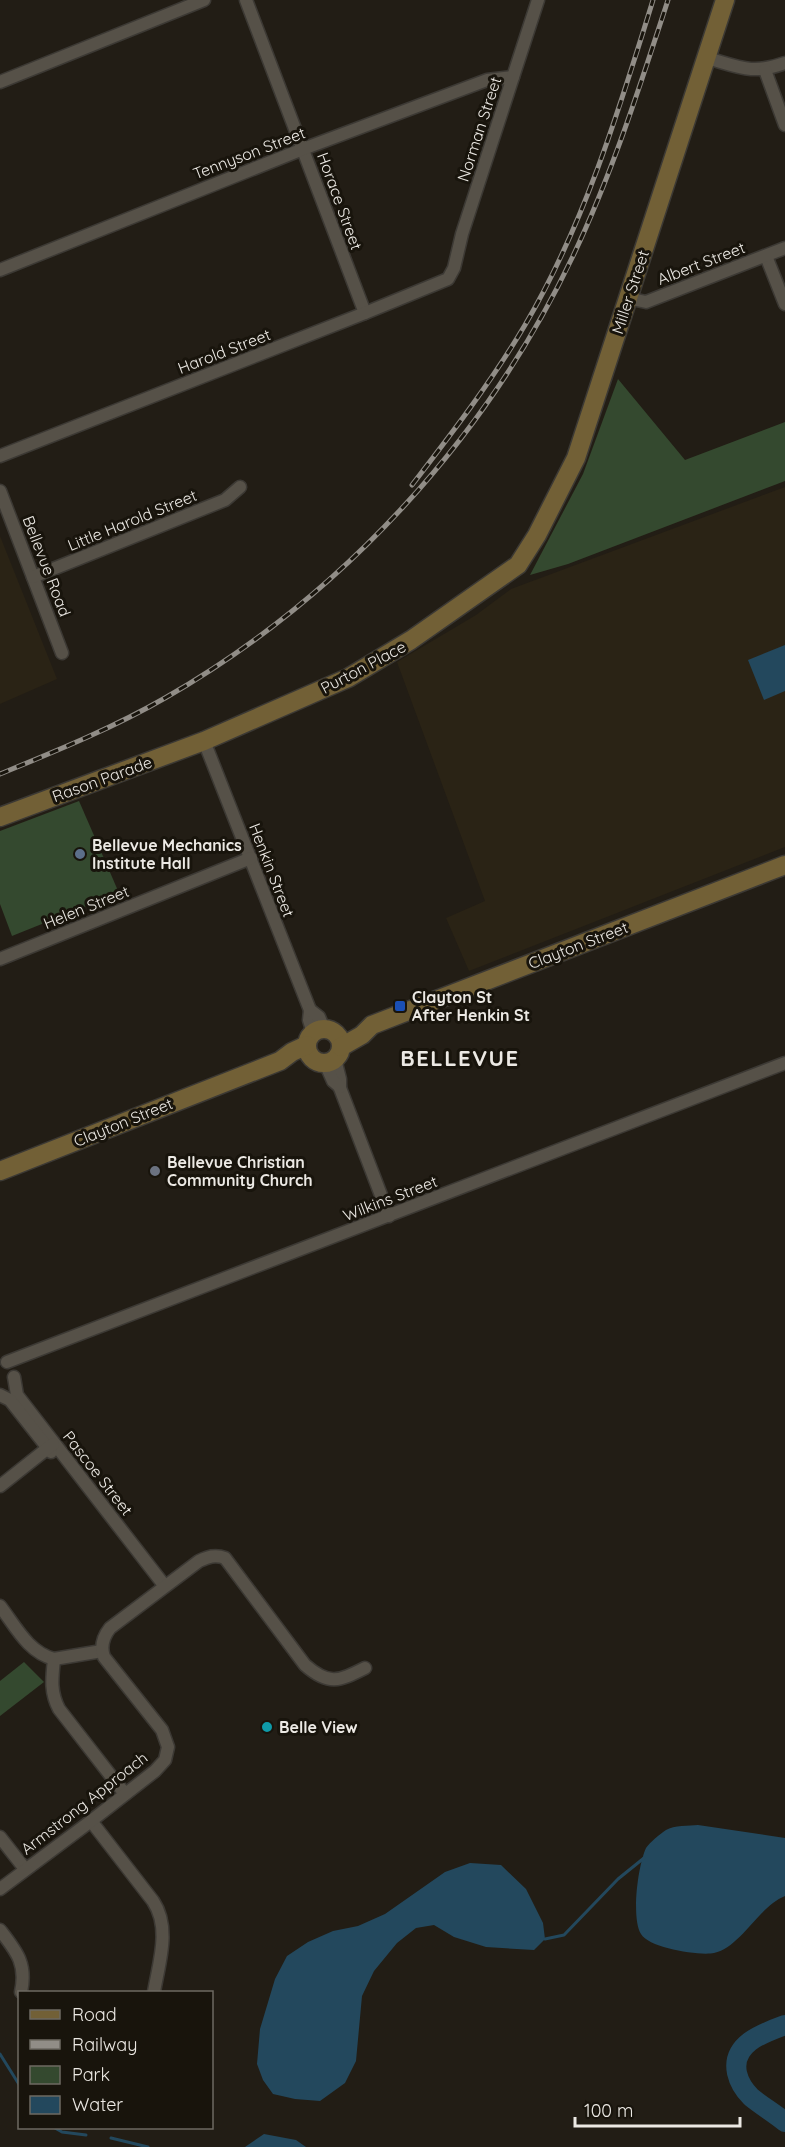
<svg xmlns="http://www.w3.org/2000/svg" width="785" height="2147" font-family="Quicksand,sans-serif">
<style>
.built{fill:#2a2315}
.green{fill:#34492f}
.water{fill:#23485d}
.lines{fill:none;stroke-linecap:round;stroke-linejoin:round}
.stream{stroke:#23485d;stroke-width:3}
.river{stroke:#23485d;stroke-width:20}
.street-casing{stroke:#3c3934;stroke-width:15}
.secondary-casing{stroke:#3c3934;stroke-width:21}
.street{stroke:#565148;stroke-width:12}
.secondary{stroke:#726036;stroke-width:18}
.rail-casing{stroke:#918d87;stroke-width:5}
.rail{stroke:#18140c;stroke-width:3;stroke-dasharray:9;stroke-linecap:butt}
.service-dot{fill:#5c6f8a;stroke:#18140c;stroke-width:2}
.transit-dot{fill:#1a4fb4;stroke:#18140c;stroke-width:2}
.worship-dot{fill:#6b7280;stroke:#18140c;stroke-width:2}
.culture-dot{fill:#0f9aa8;stroke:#18140c;stroke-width:2}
.labels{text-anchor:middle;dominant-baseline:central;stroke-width:6;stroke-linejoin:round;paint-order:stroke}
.street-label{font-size:16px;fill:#ece9e4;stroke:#18140c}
.poi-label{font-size:16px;font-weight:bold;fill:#ece9e4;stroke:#18140c;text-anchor:start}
.district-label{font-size:22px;font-weight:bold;letter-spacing:1.5px;fill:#ece9e4;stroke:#18140c}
</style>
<rect width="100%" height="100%" fill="#221d15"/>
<g class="built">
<path d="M785,487V847L469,971L446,918L485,901L397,662L476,615L511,589Z"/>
<path d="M0,536L57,679L0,704Z"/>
</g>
<g class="green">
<path d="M618,379L685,460L785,422V481L568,564L530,575L583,474Z"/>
<path d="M79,801L119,893L12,936L0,904V831Z"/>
<path d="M24,1662L44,1682L0,1716V1681Z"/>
</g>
<g class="water">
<path d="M785,645V691L764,700L748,660Z"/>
<path d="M698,1825L785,1838V1896C758,1907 741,1947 714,1953C699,1956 649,1948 641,1934C631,1918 638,1865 646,1848C649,1843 661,1833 666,1830C674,1825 689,1826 698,1825Z"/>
<path d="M470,1863L501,1865L526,1889L543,1923L545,1939L534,1950L486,1947L454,1937L434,1925L416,1928L397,1943L374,1971L362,1996L356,2061L345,2083L320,2101L295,2099L273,2094L263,2080L257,2064L260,2029L275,1979L287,1956L308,1942L333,1931L358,1926L385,1914L445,1872Z"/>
<path d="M264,2134L296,2140L306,2147H245Z"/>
</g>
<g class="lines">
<g class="stream">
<path d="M545,1939L564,1935L618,1879L644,1858"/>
<path d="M0,2054L20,2086"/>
<path d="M55,2128L62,2132L86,2135"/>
<path d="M111,2138L148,2147"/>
</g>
<path class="river" d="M785,2025C763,2033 731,2044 737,2073C739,2082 744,2090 751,2097C762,2106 774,2113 785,2122"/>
<g class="street-casing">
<g id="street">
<path d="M246,0L365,313"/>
<path d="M707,58C739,67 752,75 785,63"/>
<path d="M765,70L785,125"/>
<path d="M0,82L204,0"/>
<path d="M766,256L785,304"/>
<path d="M0,270L303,149L487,80L513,77"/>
<path d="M627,298L646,302L785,248"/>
<path d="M0,456L365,313L448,279L454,268L462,234L538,0"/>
<path d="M0,491L62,653"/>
<path d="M33,577L225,500L240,487"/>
<path d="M204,741L310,1010L309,1020L313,1033"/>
<path d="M0,959L251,858"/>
<path d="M310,1010L319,1017L324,1029"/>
<path d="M335,1059L340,1079V1088L389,1216"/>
<path d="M325,1063L333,1081L340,1087"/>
<path d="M7,1362L785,1063"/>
<path d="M14,1377L17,1395L164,1585"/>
<path d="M0,1395L10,1400L51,1452"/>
<path d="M0,1486L53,1444"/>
<path d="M0,1606C16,1627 28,1652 54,1659"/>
<path d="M102,1651L54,1659C52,1678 50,1692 59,1709L125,1794"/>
<path d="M91,1821L153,1901C171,1928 159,1962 154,1992"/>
<path d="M0,1837L25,1869"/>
<path d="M0,1889L91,1821L155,1771L165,1760L168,1747L162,1730L104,1657C100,1646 103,1637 110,1628L199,1561C208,1557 215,1554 225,1558L305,1665C329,1686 339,1681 365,1668"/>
<path d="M0,1930C17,1952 27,1964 21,1992"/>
</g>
</g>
<g class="secondary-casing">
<g id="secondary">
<path d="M0,817L204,741L348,678L411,640L518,565L537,535L576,458L725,0"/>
<circle cx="324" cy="1046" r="17"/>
<path d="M341,1047L362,1035L372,1025L785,865"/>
<path d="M0,1171L280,1061L292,1052L307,1045"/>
</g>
</g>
<use href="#street" class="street"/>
<use href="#secondary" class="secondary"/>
<g class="rail-casing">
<g id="rail">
<path d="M412,485C452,433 492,381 525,325C584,225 619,110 653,0"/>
<path d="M0,774C56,751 113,728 165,698C341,597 486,439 573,256C612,174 640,86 668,0"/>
</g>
</g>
<use href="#rail" class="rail"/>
</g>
<circle class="service-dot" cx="80" cy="854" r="6"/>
<rect class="transit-dot" x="394" y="1000" width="12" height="12" rx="3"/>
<circle class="worship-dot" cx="155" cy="1171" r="6"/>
<circle class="culture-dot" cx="267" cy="1727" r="6"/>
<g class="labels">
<g class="street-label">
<text transform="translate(479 129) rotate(-72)">Norman Street</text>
<text transform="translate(249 153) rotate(-21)">Tennyson Street</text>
<text transform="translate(340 201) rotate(70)">Horace Street</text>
<text transform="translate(701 263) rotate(-21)">Albert Street</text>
<text transform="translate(630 292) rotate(-72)">Miller Street</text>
<text transform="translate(224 351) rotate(-21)">Harold Street</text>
<text transform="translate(132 520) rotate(-22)">Little Harold Street</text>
<text transform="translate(47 566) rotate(69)">Bellevue Road</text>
<text transform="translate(363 667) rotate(-28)">Purton Place</text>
<text transform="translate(102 779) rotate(-20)">Rason Parade</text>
<text transform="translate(272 870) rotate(69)">Henkin Street</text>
<text transform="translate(86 907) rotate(-22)">Helen Street</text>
<text transform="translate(578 945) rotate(-21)">Clayton Street</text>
<text transform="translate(123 1122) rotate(-22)">Clayton Street</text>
<text transform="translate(390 1198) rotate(-21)">Wilkins Street</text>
<text transform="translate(98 1473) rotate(52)">Pascoe Street</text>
<text transform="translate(84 1803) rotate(-38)">Armstrong Approach</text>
</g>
<g class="poi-label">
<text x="92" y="845">Bellevue Mechanics<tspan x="92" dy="18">Institute Hall</tspan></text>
<text x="412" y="997">Clayton St<tspan x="412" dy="18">After Henkin St</tspan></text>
<text x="167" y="1162">Bellevue Christian<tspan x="167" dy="18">Community Church</tspan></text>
<text x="279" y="1727">Belle View</text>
</g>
<g class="district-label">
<text x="460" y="1058">BELLEVUE</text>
</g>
</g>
<rect x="18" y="1991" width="195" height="138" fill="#18140c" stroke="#6d6962" stroke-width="1.5"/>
<rect x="30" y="2010" width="30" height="9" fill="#726036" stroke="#6d6962" stroke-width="1.5"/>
<text x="72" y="2021" font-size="18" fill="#ece9e4">Road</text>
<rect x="30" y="2040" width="30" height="9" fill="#918d87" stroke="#6d6962" stroke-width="1.5"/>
<text x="72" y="2051" font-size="18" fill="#ece9e4">Railway</text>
<rect x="30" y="2066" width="30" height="18" fill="#34492f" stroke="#6d6962" stroke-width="1.5"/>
<text x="72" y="2081" font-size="18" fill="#ece9e4">Park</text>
<rect x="30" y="2096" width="30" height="18" fill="#23485d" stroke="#6d6962" stroke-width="1.5"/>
<text x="72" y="2111" font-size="18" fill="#ece9e4">Water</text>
<path d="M575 2117v9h165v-9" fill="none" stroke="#ece9e4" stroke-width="3"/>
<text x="584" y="2117" font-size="18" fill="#ece9e4" stroke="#18140c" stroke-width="4.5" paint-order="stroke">100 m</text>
</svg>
